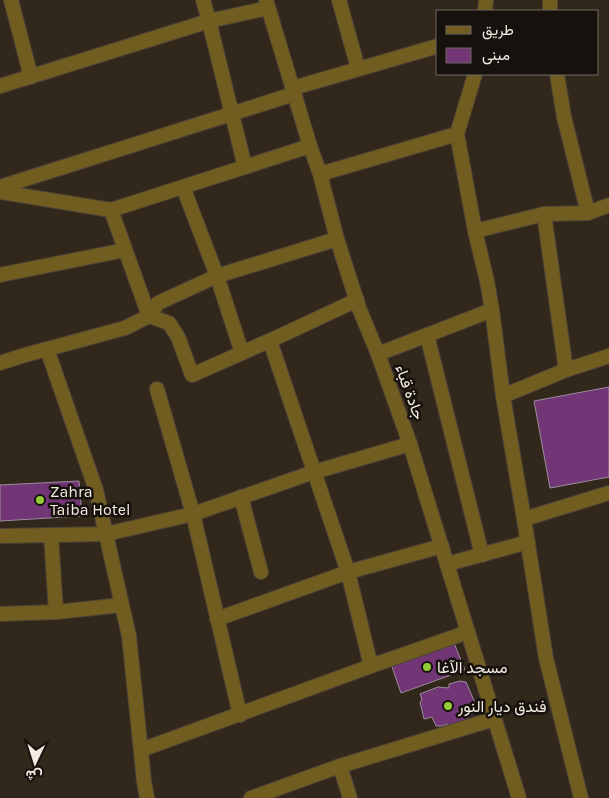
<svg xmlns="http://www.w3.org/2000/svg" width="609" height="798" font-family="Karla,Vazirmatn,sans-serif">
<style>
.building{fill:#723576;stroke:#9b8d9c}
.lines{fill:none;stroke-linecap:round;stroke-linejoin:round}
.minor-casing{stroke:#4d4337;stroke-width:16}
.minor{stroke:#715d20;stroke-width:14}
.poi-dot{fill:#95cc3b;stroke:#16110c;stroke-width:2}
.labels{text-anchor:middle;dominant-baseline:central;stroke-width:5;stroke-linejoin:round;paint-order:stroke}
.street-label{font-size:16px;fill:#f4ece4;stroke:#16110c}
.poi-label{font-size:16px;fill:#f4ece4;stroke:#16110c;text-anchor:start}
</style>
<rect width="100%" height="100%" fill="#32271b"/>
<g class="building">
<path d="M609,387V477L550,488L534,401Z"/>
<path d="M79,481L82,516L0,521V485Z"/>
<path d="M454,643L465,670L401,693L391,664Z"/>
<path d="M460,681L466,682L478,710L468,717V721L450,726L447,724L443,726H436L432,717L424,719L420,702L422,700L420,694L438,687L449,688V684Z"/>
</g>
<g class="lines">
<g class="minor-casing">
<g id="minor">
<path d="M11,0L31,77"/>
<path d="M203,0L209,21L245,167"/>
<path d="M266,0L310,146L320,174L337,239L359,308L378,354L410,444L519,798"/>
<path d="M339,0L358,68"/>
<path d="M485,11L486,0"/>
<path d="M550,11V0"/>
<path d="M475,74L457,134L475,231L487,281L492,310L503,396L524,519L546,658L581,798"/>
<path d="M557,74L564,117L588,213"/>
<path d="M0,86L209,21L268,8"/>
<path d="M293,88L438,46"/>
<path d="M320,174L457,134"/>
<path d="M0,187L294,94"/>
<path d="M183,187L217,276L242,353"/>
<path d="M0,192L111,210L149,316L169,323L178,337L192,375L280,336L357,300"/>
<path d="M111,210L310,146"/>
<path d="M544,214L566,370"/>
<path d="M475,231L544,214L588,213L609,205"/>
<path d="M0,275L125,250"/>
<path d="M427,335L482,555"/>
<path d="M270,341L348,572L371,666"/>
<path d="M47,349L96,490L129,636L144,781L147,798"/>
<path d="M378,354L492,310"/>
<path d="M0,363L25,355L125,328L149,316L158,303L217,276L337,239"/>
<path d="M157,389L193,514L240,715"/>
<path d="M503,396L566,370L609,356"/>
<path d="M241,497L261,572"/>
<path d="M524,519L609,493"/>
<path d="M51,535L56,612"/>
<path d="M0,536L106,534L193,514L314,472L410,444"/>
<path d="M447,564L528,542"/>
<path d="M0,614L56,612L122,605"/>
<path d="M217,619L348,572L442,546"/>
<path d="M141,750L371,666L468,632"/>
<path d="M340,766L350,798"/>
<path d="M251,798L340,766L494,719"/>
</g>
</g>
<use href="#minor" class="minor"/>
</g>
<g class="poi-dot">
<circle cx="40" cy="500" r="5"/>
<circle cx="427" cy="667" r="5"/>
<circle cx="448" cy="706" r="5"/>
</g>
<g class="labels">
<g class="street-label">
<text transform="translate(410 392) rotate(70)">جادة قباء</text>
</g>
<g class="poi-label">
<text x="50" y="491">Zahra<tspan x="50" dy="18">Taiba Hotel</tspan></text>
<text x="437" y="667">مسجد الآغا</text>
<text x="458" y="706">فندق ديار النور</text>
</g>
</g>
<rect x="436" y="10" width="162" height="65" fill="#16110c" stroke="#6f6962"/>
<rect x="446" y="26" width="25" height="8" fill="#715d20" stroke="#6f6962"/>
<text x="482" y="35" font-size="15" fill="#f4ece4">طريق</text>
<rect x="446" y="48" width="25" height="15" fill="#723576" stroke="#6f6962"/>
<text x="482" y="60" font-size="15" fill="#f4ece4">مبنى</text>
<g transform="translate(35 763) rotate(184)" stroke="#16110c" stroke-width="4" paint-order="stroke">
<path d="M0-4L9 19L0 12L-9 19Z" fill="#f4ece4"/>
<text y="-8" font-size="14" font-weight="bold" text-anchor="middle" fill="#f4ece4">ش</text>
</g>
</svg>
